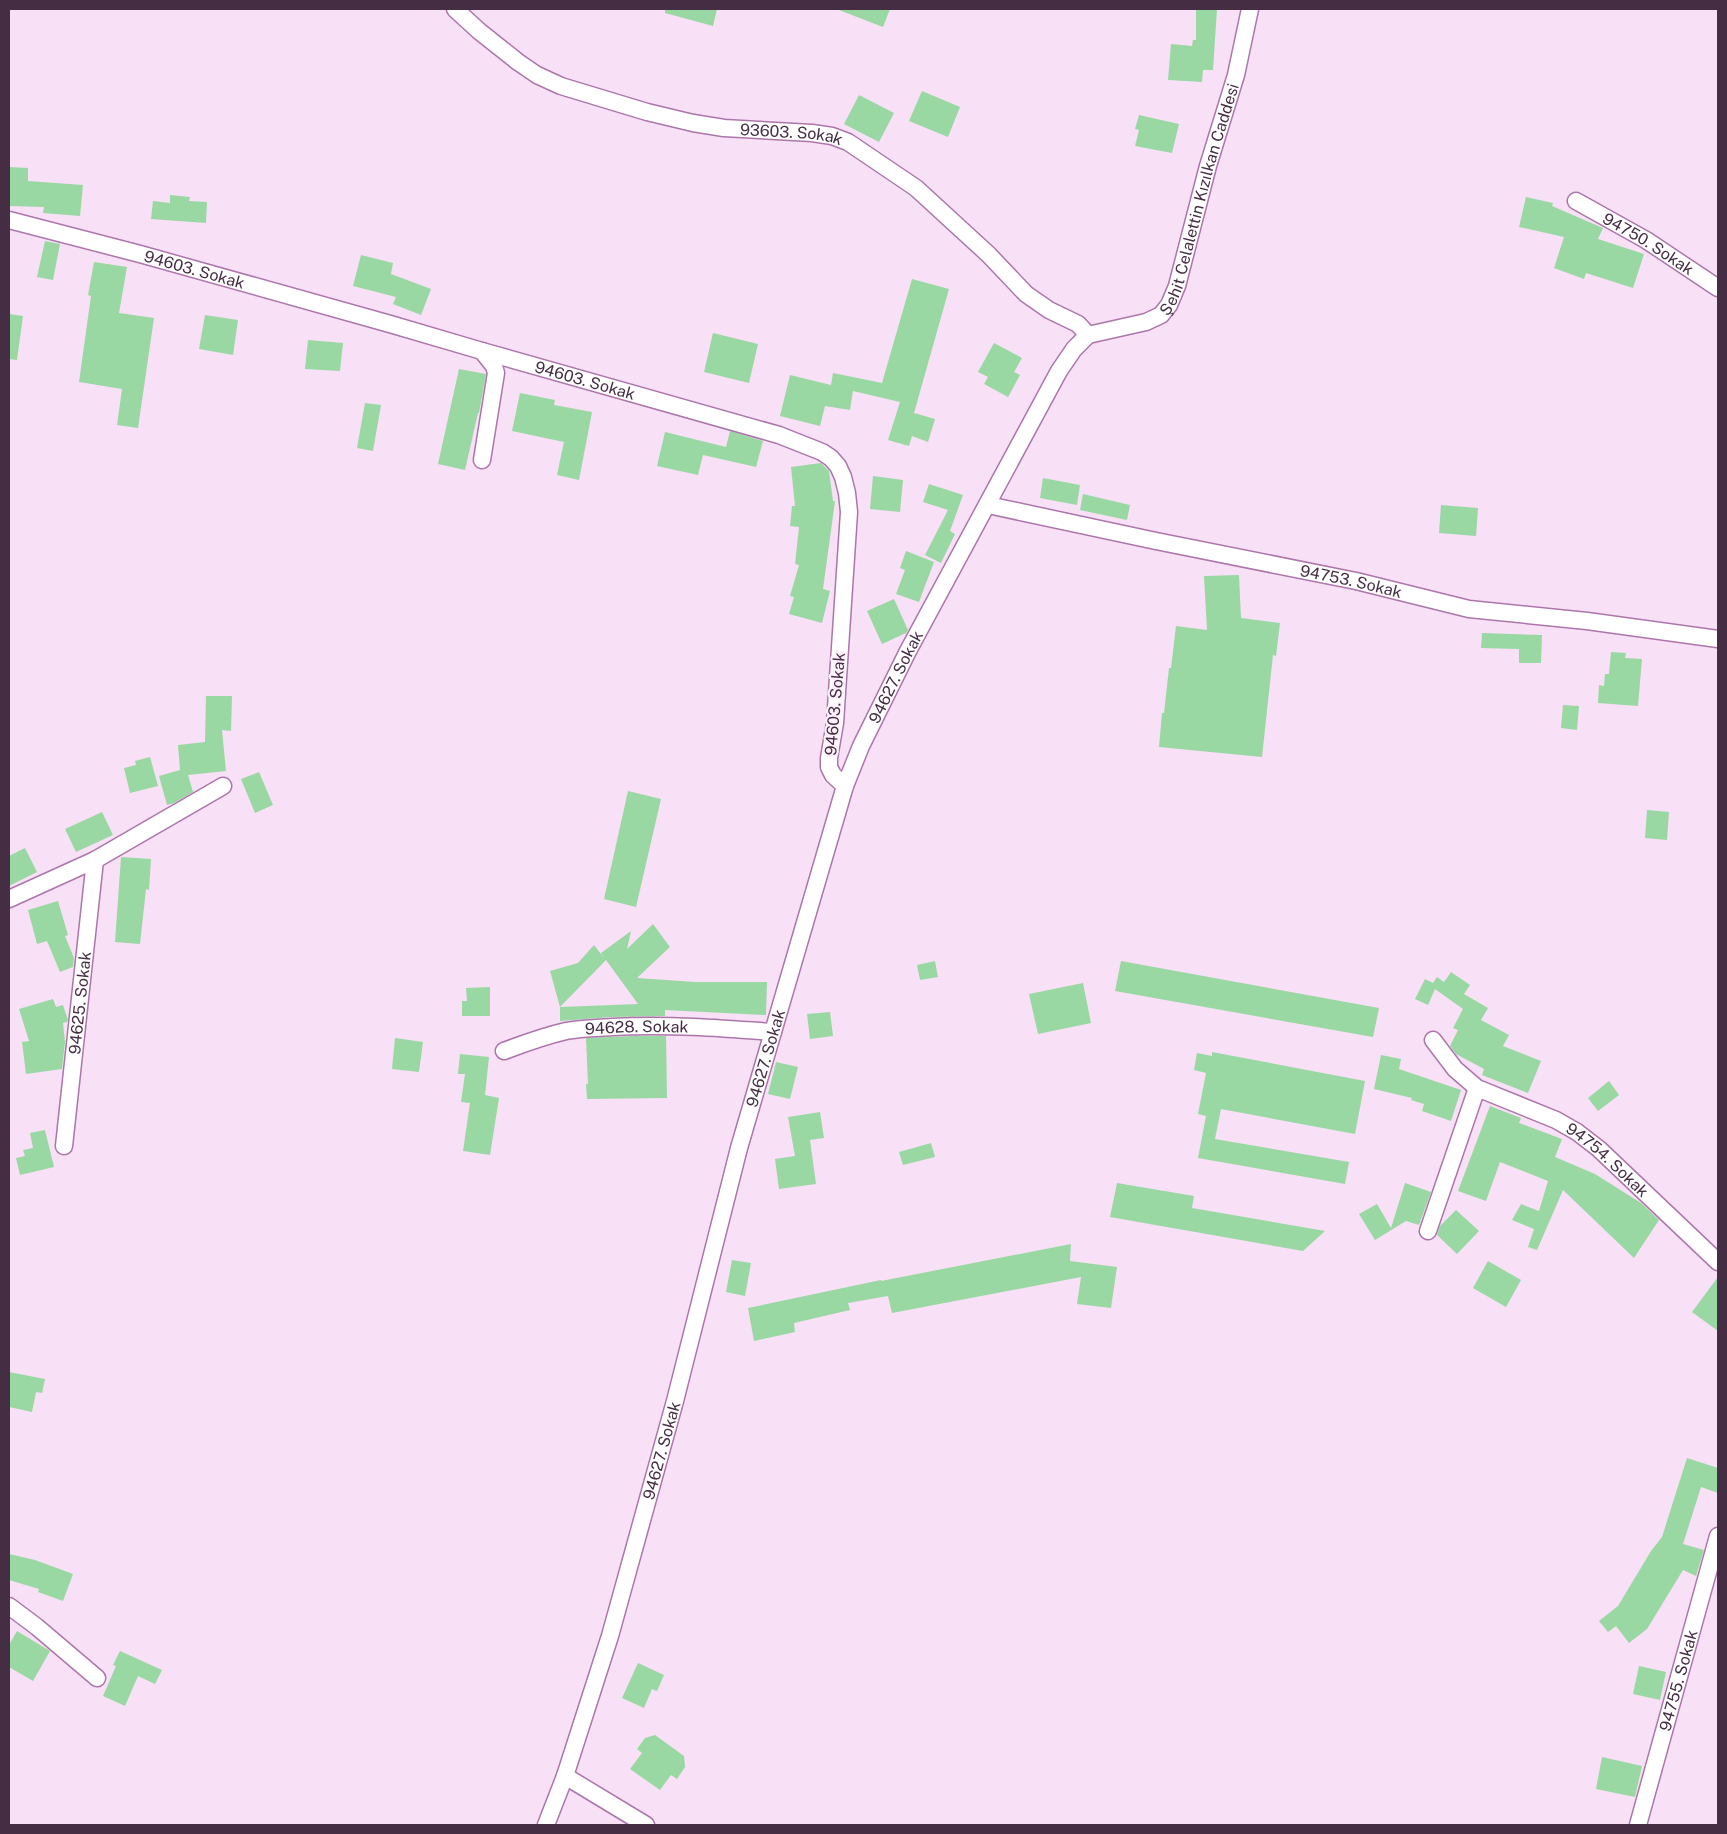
<svg xmlns="http://www.w3.org/2000/svg" width="1727" height="1834" font-family="'Public Sans',sans-serif">
<style>
.building{fill:#99d8a2;fill-rule:evenodd}
.lines{fill:none;stroke-linecap:round;stroke-linejoin:round}
.street-casing{stroke:#ad76ab;stroke-width:19}
.street{stroke:#fff;stroke-width:16}
.labels{text-anchor:middle;dominant-baseline:central;stroke-width:4.5;stroke-linejoin:round;paint-order:stroke}
.street-label{font-size:16px;fill:#452e44;stroke:#fef1fd}
</style>
<rect width="100%" height="100%" fill="#f8e0f6"/>
<g class="building">
<path d="M665,9H717L713,26L665,13Z"/>
<path d="M840,9H890L883,27L839,10Z"/>
<path d="M1196,9H1217L1213,70H1203L1202,82L1168,80L1171,44L1192,46L1193,40H1196Z"/>
<path d="M922,91L960,107L948,137L909,121Z"/>
<path d="M859,95L894,113L879,142L844,124Z"/>
<path d="M1139,115L1179,124L1172,153L1135,146L1139,130L1135,129Z"/>
<path d="M9,167L28,168V181L83,185L80,216L43,213L44,207L9,206Z"/>
<path d="M170,195L190,197L189,201L207,202L206,223L151,219L153,201L170,203Z"/>
<path d="M1526,197L1553,203L1552,206L1603,228L1598,239L1644,254L1633,288L1586,273L1584,279L1554,268L1564,237L1519,227Z"/>
<path d="M45,241L60,244L53,280L37,277Z"/>
<path d="M361,255L393,263L391,274L431,289L421,315L393,304L396,297L353,286Z"/>
<path d="M94,262L127,267L119,313L154,318L138,428L117,425L122,389L79,382L91,296L88,295Z"/>
<path d="M912,279L949,289L914,413L935,419L928,442L912,436L909,446L888,440L900,402L853,391L850,410L825,406L820,426L780,416L790,375L831,385L833,373L882,383Z"/>
<path d="M9,314L23,316L17,360L9,359Z"/>
<path d="M205,315L238,320L233,355L199,349Z"/>
<path d="M713,333L758,344L749,383L704,372Z"/>
<path d="M308,340L343,343L340,371L305,369Z"/>
<path d="M994,343L1022,358L1014,372L1020,375L1008,397L984,384L988,377L978,372Z"/>
<path d="M459,369L486,374L479,413H478L465,470L438,464Z"/>
<path d="M520,393L555,400L554,405L592,412L579,480L557,475L564,442L512,431Z"/>
<path d="M365,403L381,405L373,451L357,448Z"/>
<path d="M730,431L763,441L756,467L703,455L698,475L657,466L665,432L726,447Z"/>
<path d="M821,463L829,471L833,501H835L823,589L830,591L822,623L789,614L794,597L790,596L799,565L795,564L799,527L790,526L792,506H795L791,467Z"/>
<path d="M873,476L903,480L900,512L870,509Z"/>
<path d="M1043,478L1080,485L1077,505L1040,498Z"/>
<path d="M929,484L963,495L950,531L955,534L941,563L925,555L948,510L923,502Z"/>
<path d="M1083,494L1130,505L1127,520L1080,510Z"/>
<path d="M1441,505L1478,508L1476,536L1439,533Z"/>
<path d="M906,551L934,562L919,602L896,594L905,570L900,568Z"/>
<path d="M1239,575L1241,618L1280,623L1276,656L1273,655L1262,757L1159,747L1162,713H1164L1169,668H1171L1176,626L1207,630L1204,576Z"/>
<path d="M894,599L908,630L906,633L882,644L867,611Z"/>
<path d="M1482,633L1542,635L1541,663H1519V649L1481,648Z"/>
<path d="M1611,652L1626,653L1625,658L1642,659L1638,706L1598,703L1599,685L1604,686L1605,674H1609Z"/>
<path d="M206,696H232L231,731L222,730L226,771L188,775L193,792L174,803L167,805L159,776L180,770L178,745L205,742Z"/>
<path d="M1563,705L1579,706L1577,730L1561,728Z"/>
<path d="M150,757L158,786L130,793L124,768L136,765L135,761Z"/>
<path d="M259,772L273,805L255,813L241,779Z"/>
<path d="M628,791L661,799L636,907L604,899Z"/>
<path d="M1647,810L1669,812L1667,840L1645,838Z"/>
<path d="M102,812L113,835L76,852L65,829Z"/>
<path d="M25,848L37,872L9,886V856Z"/>
<path d="M121,857L151,859L149,890L146,889L140,944L115,942Z"/>
<path d="M58,901L68,935L65,936L74,958L73,967L60,972L47,941L37,944L28,910Z"/>
<path d="M653,924L670,947L637,978L695,982H767L766,1015L665,1010V1016L611,1017L560,1021V1007L550,971L578,963L594,945L604,958L601,953L631,931L627,949ZM606,960L638,1004L560,1007Z"/>
<path d="M935,961L938,977L920,980L917,965Z"/>
<path d="M1121,961L1379,1008L1373,1037L1115,991Z"/>
<path d="M1451,972L1470,985L1464,994L1488,1008L1481,1020L1509,1035L1503,1046L1541,1061L1528,1093L1482,1075L1484,1069L1456,1054L1450,1046L1458,1030L1453,1028L1463,1009L1435,989L1428,1005L1415,999L1425,979L1433,983L1437,977L1444,982Z"/>
<path d="M1083,983L1091,1023L1038,1034L1029,994Z"/>
<path d="M490,987V1016H462V1001H467L466,988Z"/>
<path d="M53,999L56,1007L63,1005L68,1020L67,1022L63,1023L65,1042L62,1069L26,1074L22,1042L29,1041L19,1009Z"/>
<path d="M830,1012L833,1036L810,1039L807,1014Z"/>
<path d="M633,1036H666L667,1098L587,1099L586,1084H588L586,1038Z"/>
<path d="M395,1038L423,1042L419,1072L392,1069Z"/>
<path d="M1212,1052L1365,1081L1355,1134L1221,1109L1215,1139L1349,1162L1345,1184L1198,1158L1206,1116L1198,1114L1206,1073L1194,1070L1197,1053L1212,1056Z"/>
<path d="M460,1054L489,1057L485,1095L499,1098L490,1155L463,1151L470,1103L461,1102L465,1074H458Z"/>
<path d="M1381,1055L1401,1059L1399,1069L1461,1090L1451,1121L1422,1111L1424,1104L1411,1100L1412,1098L1374,1089Z"/>
<path d="M776,1062L798,1067L790,1099L768,1094Z"/>
<path d="M1609,1081L1619,1095L1598,1111L1588,1098Z"/>
<path d="M1490,1106L1521,1118L1519,1123L1562,1139L1555,1157L1595,1174L1641,1203L1659,1220L1634,1258L1563,1190L1537,1250L1528,1247L1534,1229L1512,1220L1521,1204L1539,1211L1548,1181L1533,1175L1500,1162L1486,1201L1458,1191Z"/>
<path d="M820,1112L824,1138L810,1140L816,1184L779,1189L775,1159L795,1156L788,1117Z"/>
<path d="M45,1130L54,1167L20,1175L16,1158L25,1156L23,1150L33,1148L30,1133Z"/>
<path d="M931,1143L935,1157L903,1165L899,1152Z"/>
<path d="M1117,1183L1194,1196L1192,1208L1325,1231L1303,1251L1110,1217Z"/>
<path d="M1405,1183L1431,1192L1419,1225L1406,1221L1375,1240L1359,1214L1377,1204L1391,1228Z"/>
<path d="M1456,1210L1479,1231L1457,1254L1437,1235L1440,1226Z"/>
<path d="M1071,1244L1070,1261L1117,1267L1111,1308L1077,1304L1081,1277L892,1313L888,1296L848,1303L850,1310L794,1323L795,1332L754,1341L748,1308L881,1280V1281Z"/>
<path d="M732,1260L751,1263L745,1296L726,1292Z"/>
<path d="M1488,1261L1521,1280L1506,1307L1473,1288Z"/>
<path d="M1718,1277V1331L1692,1312Z"/>
<path d="M9,1372L45,1379L42,1393L36,1392L32,1412L9,1407Z"/>
<path d="M1687,1458L1718,1468V1493L1701,1487L1683,1544L1704,1550L1696,1576L1683,1570L1647,1629L1629,1643L1616,1626L1608,1632L1599,1621L1618,1606L1651,1551L1662,1537Z"/>
<path d="M9,1554L35,1560L73,1574L63,1601L38,1592L39,1589L9,1580Z"/>
<path d="M17,1631L50,1651L33,1681L9,1667V1645Z"/>
<path d="M120,1651L162,1670L155,1684L138,1676L125,1706L103,1696L116,1666L113,1665Z"/>
<path d="M638,1663L664,1675L657,1691L652,1689L644,1708L622,1698Z"/>
<path d="M1639,1666L1666,1672L1660,1700L1633,1694Z"/>
<path d="M655,1735L684,1756L685,1767L677,1779L671,1775L660,1790L630,1769L642,1753L637,1749L645,1738Z"/>
<path d="M1602,1757L1642,1766L1635,1797L1596,1789Z"/>
</g>
<g class="lines">
<g class="street-casing">
<g id="street">
<path id="s1" d="M455,9L479,31L518,62L537,75L561,86L647,112L693,123L724,128L812,133L832,136L848,142L916,188L989,255L1026,294L1049,310L1078,324L1088,335"/>
<path id="s2" d="M1576,201L1646,240L1718,288"/>
<path id="s3" d="M9,220L140,254L390,324L482,351L779,435L822,452L831,458L838,466L843,477L847,493L849,512L835,723L829,758V767L833,775L845,786"/>
<path d="M482,351L494,366L496,373L482,460"/>
<path id="s4" d="M988,505L1156,541L1356,581L1469,609L1587,621L1718,639"/>
<path d="M9,899L95,860L223,786"/>
<path id="s5" d="M1433,1040L1455,1069L1477,1088L1556,1120L1577,1132L1599,1149L1718,1262"/>
<path id="s6" d="M504,1051C525,1043 545,1036 566,1031C581,1028 597,1028 612,1027C666,1024 720,1028 773,1032"/>
<path id="s7" d="M64,1146L95,860"/>
<path d="M1428,1231L1477,1088"/>
<path d="M9,1606L37,1627L97,1678"/>
<path d="M565,1776L646,1825"/>
<path id="s8" d="M546,1825L565,1776L610,1636L675,1401L739,1148L845,786L861,746L908,651L1059,371L1074,349L1088,335L1146,322L1161,315L1169,305L1177,286L1208,166L1236,75L1250,9"/>
<path id="s9" d="M1638,1825L1718,1536"/>
</g>
</g>
<use href="#street" class="street"/>
</g>
<g class="labels">
<g class="street-label">
<text stroke="none"><textPath href="#s1" startOffset="368">93603. Sokak</textPath></text>
<text stroke="none"><textPath href="#s8" startOffset="1794">Şehit Celalettin Kızılkan Caddesi</textPath></text>
<text stroke="none"><textPath href="#s2" startOffset="84">94750. Sokak</textPath></text>
<text stroke="none"><textPath href="#s3" startOffset="192">94603. Sokak</textPath></text>
<text stroke="none"><textPath href="#s3" startOffset="598">94603. Sokak</textPath></text>
<text stroke="none"><textPath href="#s4" startOffset="371">94753. Sokak</textPath></text>
<text stroke="none"><textPath href="#s8" startOffset="1202">94627. Sokak</textPath></text>
<text transform="translate(835 704) rotate(-85)">94603. Sokak</text>
<text stroke="none"><textPath href="#s7" startOffset="144">94625. Sokak</textPath></text>
<text stroke="none"><textPath href="#s6" startOffset="136">94628. Sokak</textPath></text>
<text stroke="none"><textPath href="#s8" startOffset="798">94627. Sokak</textPath></text>
<text stroke="none"><textPath href="#s5" startOffset="216">94754. Sokak</textPath></text>
<text stroke="none"><textPath href="#s8" startOffset="392">94627. Sokak</textPath></text>
<text stroke="none"><textPath href="#s9" startOffset="150">94755. Sokak</textPath></text>
</g>
</g>
<rect width="1727" height="1834" fill="none" stroke="#452e44" stroke-width="20"/>
</svg>
